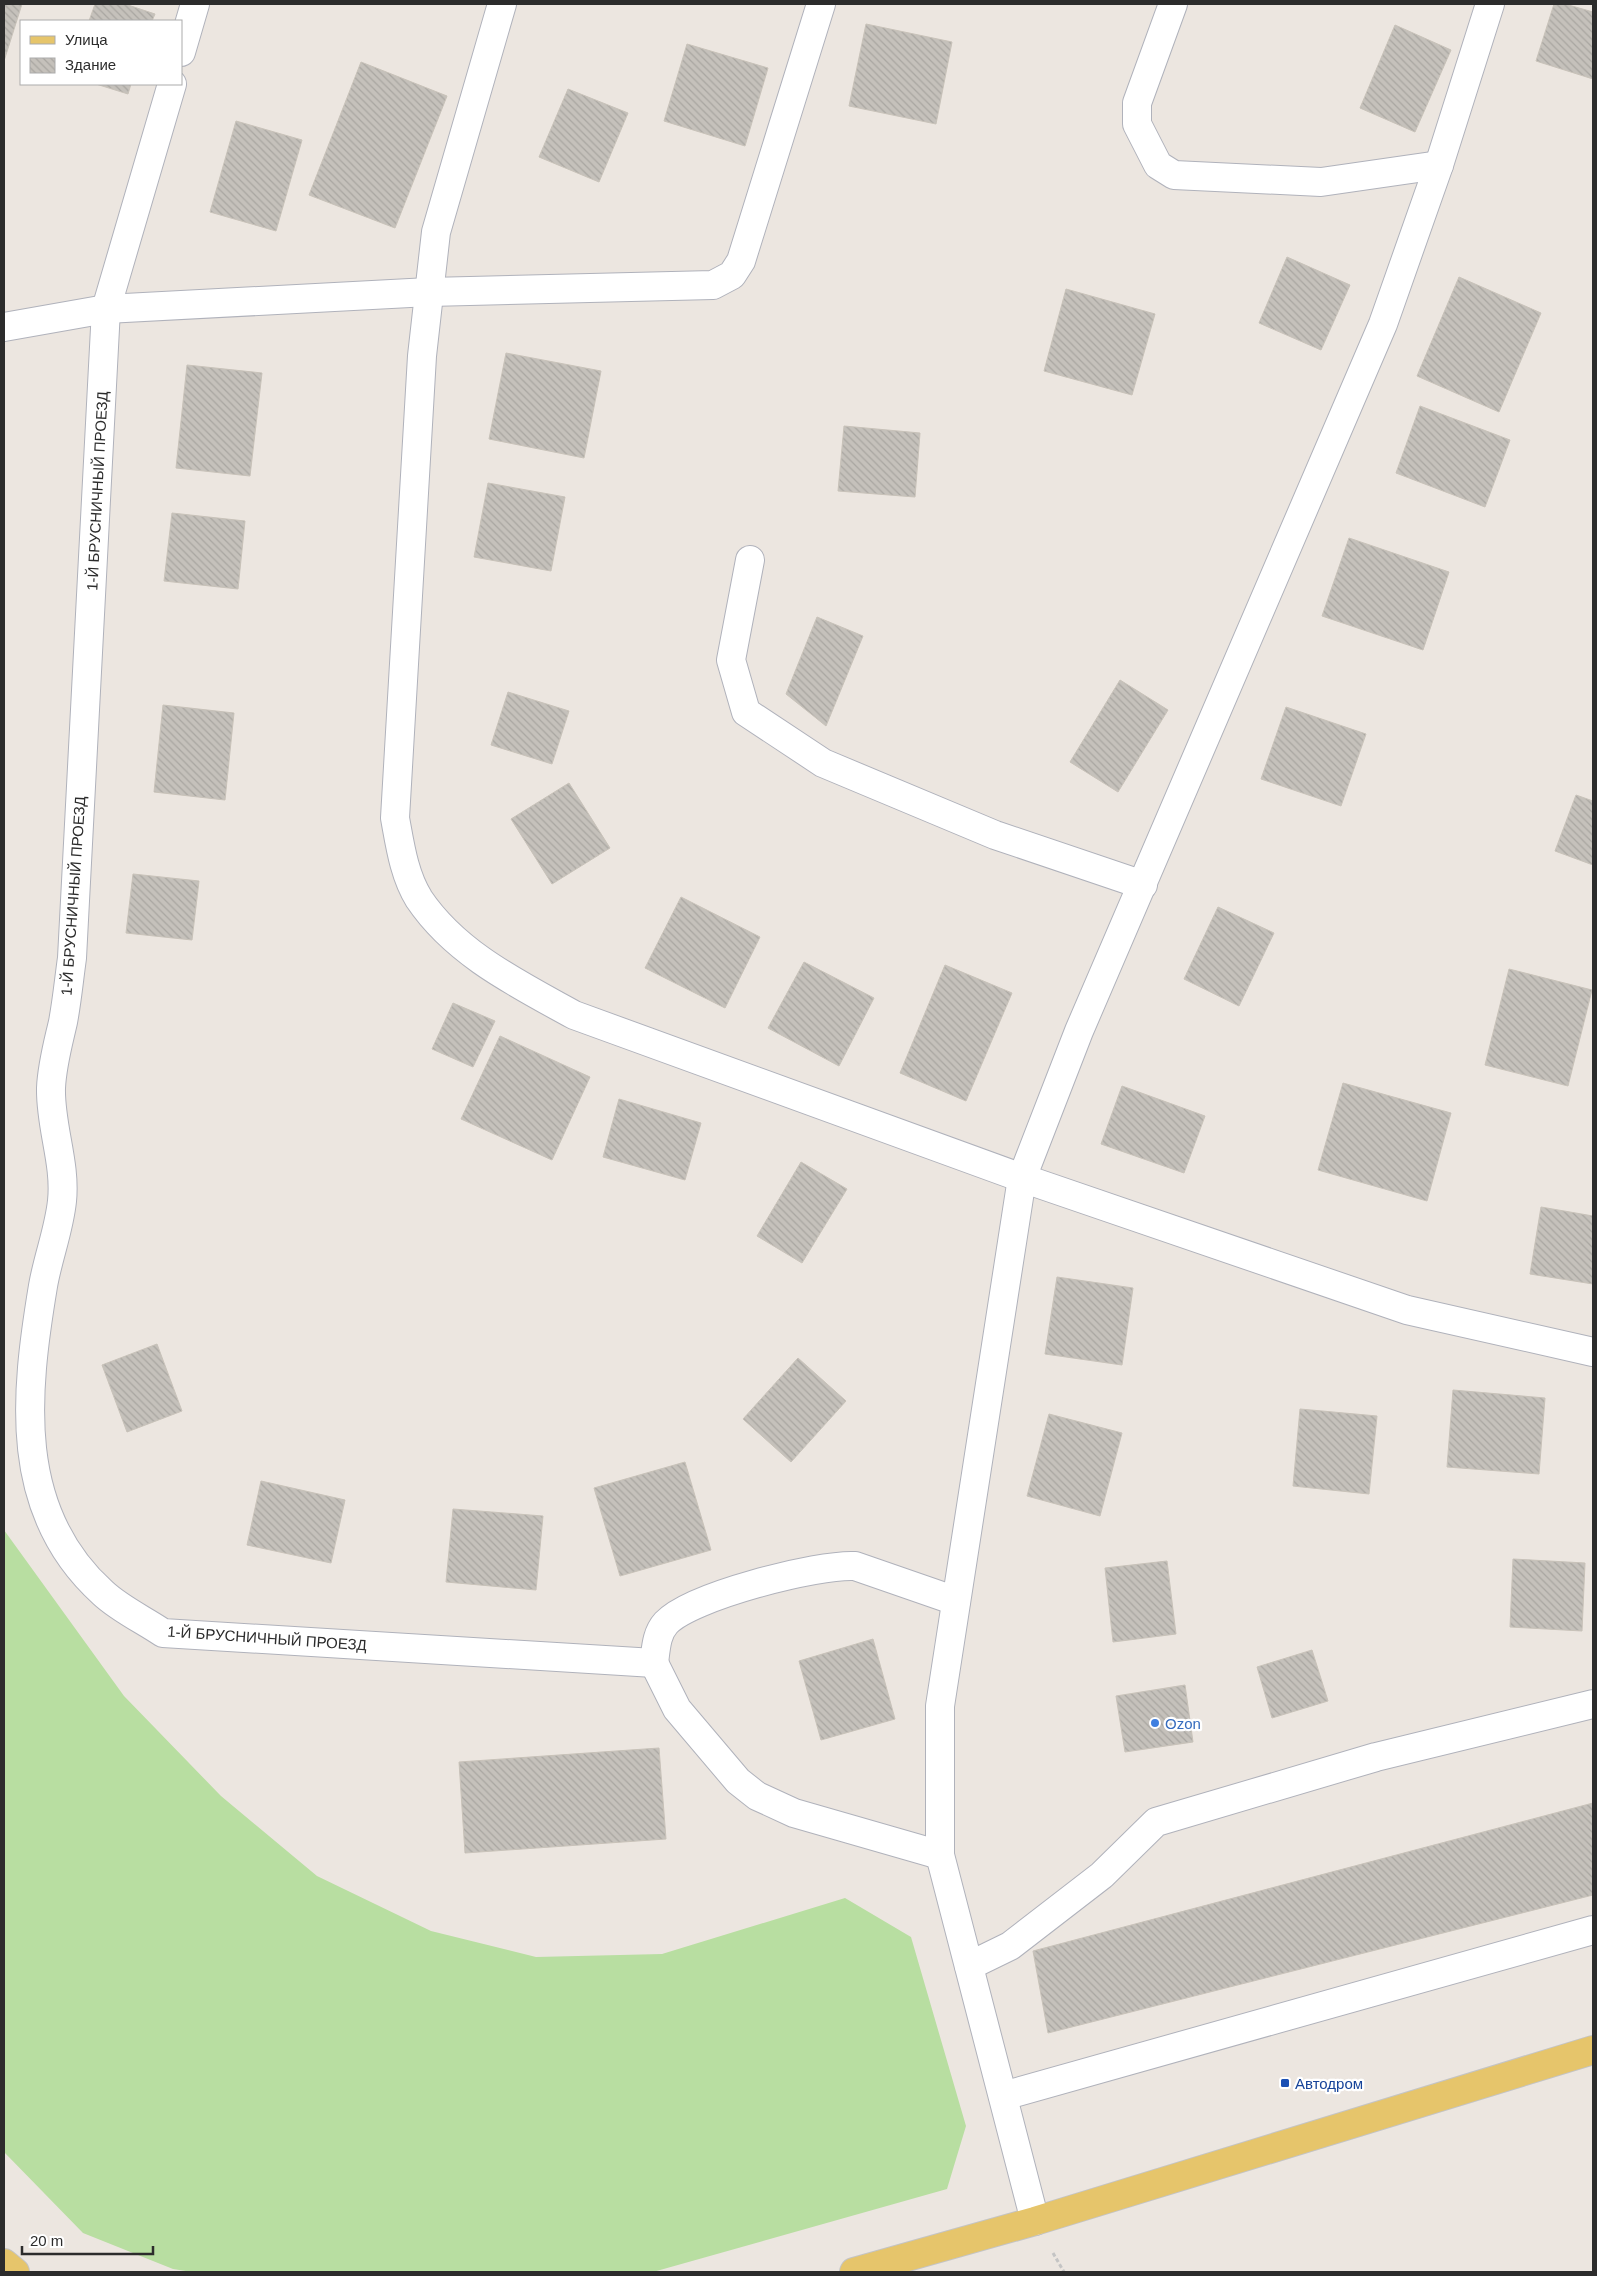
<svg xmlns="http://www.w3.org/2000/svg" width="1597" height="2276" font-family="Arial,sans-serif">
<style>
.grass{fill:#b8dea1}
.building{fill:url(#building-back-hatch);stroke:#c8c2b9}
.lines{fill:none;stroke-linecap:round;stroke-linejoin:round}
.minor-casing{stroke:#b0b2bb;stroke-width:30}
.major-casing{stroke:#c4c4c4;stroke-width:30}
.path{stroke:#c4c4c4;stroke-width:3;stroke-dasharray:4 2.5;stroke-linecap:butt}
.minor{stroke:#fff;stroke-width:28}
.major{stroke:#e6c56b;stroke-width:28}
.shop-dot{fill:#3f7fe0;stroke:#fff;stroke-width:2}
.transit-dot{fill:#1a4fb4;stroke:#fff;stroke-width:2}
.labels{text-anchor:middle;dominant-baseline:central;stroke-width:4.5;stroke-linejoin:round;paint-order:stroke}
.street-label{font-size:15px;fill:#2c2c2c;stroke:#fff}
.shop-label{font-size:15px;fill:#366cbe;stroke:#fff;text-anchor:start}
.transit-label{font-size:15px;fill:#164399;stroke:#fff;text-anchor:start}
</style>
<defs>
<pattern id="building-back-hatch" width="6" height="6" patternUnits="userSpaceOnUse" patternTransform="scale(1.25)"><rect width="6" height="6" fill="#c5c1bb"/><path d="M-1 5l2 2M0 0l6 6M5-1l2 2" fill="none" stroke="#a9a6a1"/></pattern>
</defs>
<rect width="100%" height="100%" fill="#ece6e0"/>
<path class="grass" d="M4,1530L124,1696L221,1796L317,1876L431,1931L536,1957L662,1954L845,1898L911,1937L966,2126L947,2189L653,2272H192L173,2269L83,2233L4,2152Z"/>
<g class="building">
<path d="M4,4H22L4,61Z"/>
<path d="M95,4H125L155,14L152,21H89Z"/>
<path d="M1554,4H1565L1593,12V79L1536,61Z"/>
<path d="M866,24L952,42L936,124L849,106Z"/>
<path d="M1395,25L1451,50L1415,132L1360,108Z"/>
<path d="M687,44L768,68L745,146L664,121Z"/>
<path d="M361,62L447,96L395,228L309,195Z"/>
<path d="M96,84H131L128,94Z"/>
<path d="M568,89L628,113L599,182L539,157Z"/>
<path d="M236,121L302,140L276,231L210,212Z"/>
<path d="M1287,257L1350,285L1321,350L1259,323Z"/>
<path d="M1459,277L1541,313L1499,412L1417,376Z"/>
<path d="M1066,289L1155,314L1132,395L1044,371Z"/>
<path d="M506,353L601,371L584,458L489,439Z"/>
<path d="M187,365L262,373L250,476L176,468Z"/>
<path d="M1420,406L1510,440L1485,507L1396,473Z"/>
<path d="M844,426L920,433L915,497L838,491Z"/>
<path d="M488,483L565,497L551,571L474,557Z"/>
<path d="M172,513L245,521L238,589L164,581Z"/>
<path d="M1349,538L1449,572L1423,650L1322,616Z"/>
<path d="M817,617L863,636L826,726L786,694Z"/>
<path d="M1120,680L1168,710L1118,792L1070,762Z"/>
<path d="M508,692L569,711L552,764L491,745Z"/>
<path d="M163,705L234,713L225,800L154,792Z"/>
<path d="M1286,707L1366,734L1341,806L1261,779Z"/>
<path d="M569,783L610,848L552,884L511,819Z"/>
<path d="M1576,795L1593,801V865L1555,851Z"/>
<path d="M133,874L199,881L192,940L126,933Z"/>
<path d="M681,897L760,937L725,1008L645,968Z"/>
<path d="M1218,907L1274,933L1239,1006L1184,979Z"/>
<path d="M804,962L874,998L839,1066L768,1028Z"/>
<path d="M945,965L1012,993L966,1101L900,1073Z"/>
<path d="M1509,969L1592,990L1568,1086L1485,1065Z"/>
<path d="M453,1003L495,1021L473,1067L432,1049Z"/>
<path d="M500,1036L590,1077L552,1160L461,1119Z"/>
<path d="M1343,1083L1451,1113L1427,1201L1318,1170Z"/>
<path d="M1122,1086L1205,1116L1184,1173L1101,1144Z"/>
<path d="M619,1099L701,1123L685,1180L603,1157Z"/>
<path d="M801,1162L847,1189L802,1263L757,1236Z"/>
<path d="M1541,1207L1593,1216V1284L1530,1274Z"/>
<path d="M1057,1277L1133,1288L1122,1365L1045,1354Z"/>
<path d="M157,1344L182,1411L127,1432L102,1365Z"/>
<path d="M798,1358L846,1401L791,1462L743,1419Z"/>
<path d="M1453,1390L1545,1398L1539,1474L1447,1467Z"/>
<path d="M1300,1409L1377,1416L1369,1494L1293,1486Z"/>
<path d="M1049,1414L1122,1433L1100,1516L1027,1496Z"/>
<path d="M685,1462L711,1550L620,1576L594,1488Z"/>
<path d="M261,1481L345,1500L331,1563L247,1545Z"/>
<path d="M453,1509L543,1516L536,1590L446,1582Z"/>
<path d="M1513,1559L1585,1563L1582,1631L1510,1627Z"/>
<path d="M1167,1561L1176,1634L1113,1642L1105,1568Z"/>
<path d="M873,1639L895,1719L821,1740L799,1661Z"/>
<path d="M1312,1650L1328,1701L1272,1718L1257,1667Z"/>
<path d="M1185,1685L1193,1742L1125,1752L1116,1696Z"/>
<path d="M659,1748L666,1839L465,1853L459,1762Z"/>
<path d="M1593,1803V1895L1048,2033L1033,1951Z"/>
</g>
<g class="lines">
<g class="minor-casing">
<g id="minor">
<path d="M502,4L436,232L422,356L395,818C400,845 404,875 419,899C456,954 518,984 574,1015L1022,1178L1407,1310L1593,1352"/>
<path d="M1173,4L1137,103V124L1158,165L1174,175L1321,182L1439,165"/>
<path d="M181,52L195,4"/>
<path d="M172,84L106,309L72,958C69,979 67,1001 63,1022C58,1044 52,1065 51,1088C50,1126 66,1163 62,1201C59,1230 48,1257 43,1286C25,1394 12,1511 103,1593C120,1609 144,1620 163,1633L654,1663C656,1649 656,1634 666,1623C691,1596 818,1564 855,1566L956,1601"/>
<path d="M4,327L106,309L429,292L713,285L732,275L741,261L821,4"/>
<path d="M750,560L731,660L746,712L823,763L995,835L1143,885"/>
<path d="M654,1663L677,1709L738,1781L757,1796L794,1813L940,1855"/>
<path d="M969,1966L1010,1946L1102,1875L1156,1822L1376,1757L1593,1704"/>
<path d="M1003,2096L1593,1930"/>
<path d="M1035,2221L940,1855V1706L1022,1178L1079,1031L1383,324L1439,165L1490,4"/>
</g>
</g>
<g class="major-casing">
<g id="major">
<path d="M4,2263L15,2272"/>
<path d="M854,2272L1035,2221L1593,2050"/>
</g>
</g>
<path class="path" d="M1053,2253L1064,2272"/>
<use href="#minor" class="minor"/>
<use href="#major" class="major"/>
</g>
<circle class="shop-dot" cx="1155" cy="1723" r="5"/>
<rect class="transit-dot" x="1280" y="2078" width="10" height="10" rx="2.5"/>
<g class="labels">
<g class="street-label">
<text transform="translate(97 491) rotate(-87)">1-Й БРУСНИЧНЫЙ ПРОЕЗД</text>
<text transform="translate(73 896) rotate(-86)">1-Й БРУСНИЧНЫЙ ПРОЕЗД</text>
<text transform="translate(267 1638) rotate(4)">1-Й БРУСНИЧНЫЙ ПРОЕЗД</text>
</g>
<g class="shop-label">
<text x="1165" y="1723">Ozon</text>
</g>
<g class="transit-label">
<text x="1295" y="2083">Автодром</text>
</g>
</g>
<rect width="1597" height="2276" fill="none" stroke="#2c2c2c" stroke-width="10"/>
<rect x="20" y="20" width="162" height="65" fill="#ffffff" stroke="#ababab"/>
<rect x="30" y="36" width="25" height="8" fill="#e6c56b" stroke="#ababab"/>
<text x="65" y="45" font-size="15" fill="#2c2c2c">Улица</text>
<rect x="30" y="58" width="25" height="15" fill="url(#building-back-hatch)" stroke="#ababab"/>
<text x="65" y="70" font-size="15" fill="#2c2c2c">Здание</text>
<path d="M22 2246v8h131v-8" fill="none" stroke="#2c2c2c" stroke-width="2.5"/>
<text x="30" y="2246" font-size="15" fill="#2c2c2c" stroke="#ffffff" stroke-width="4" paint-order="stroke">20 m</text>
</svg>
